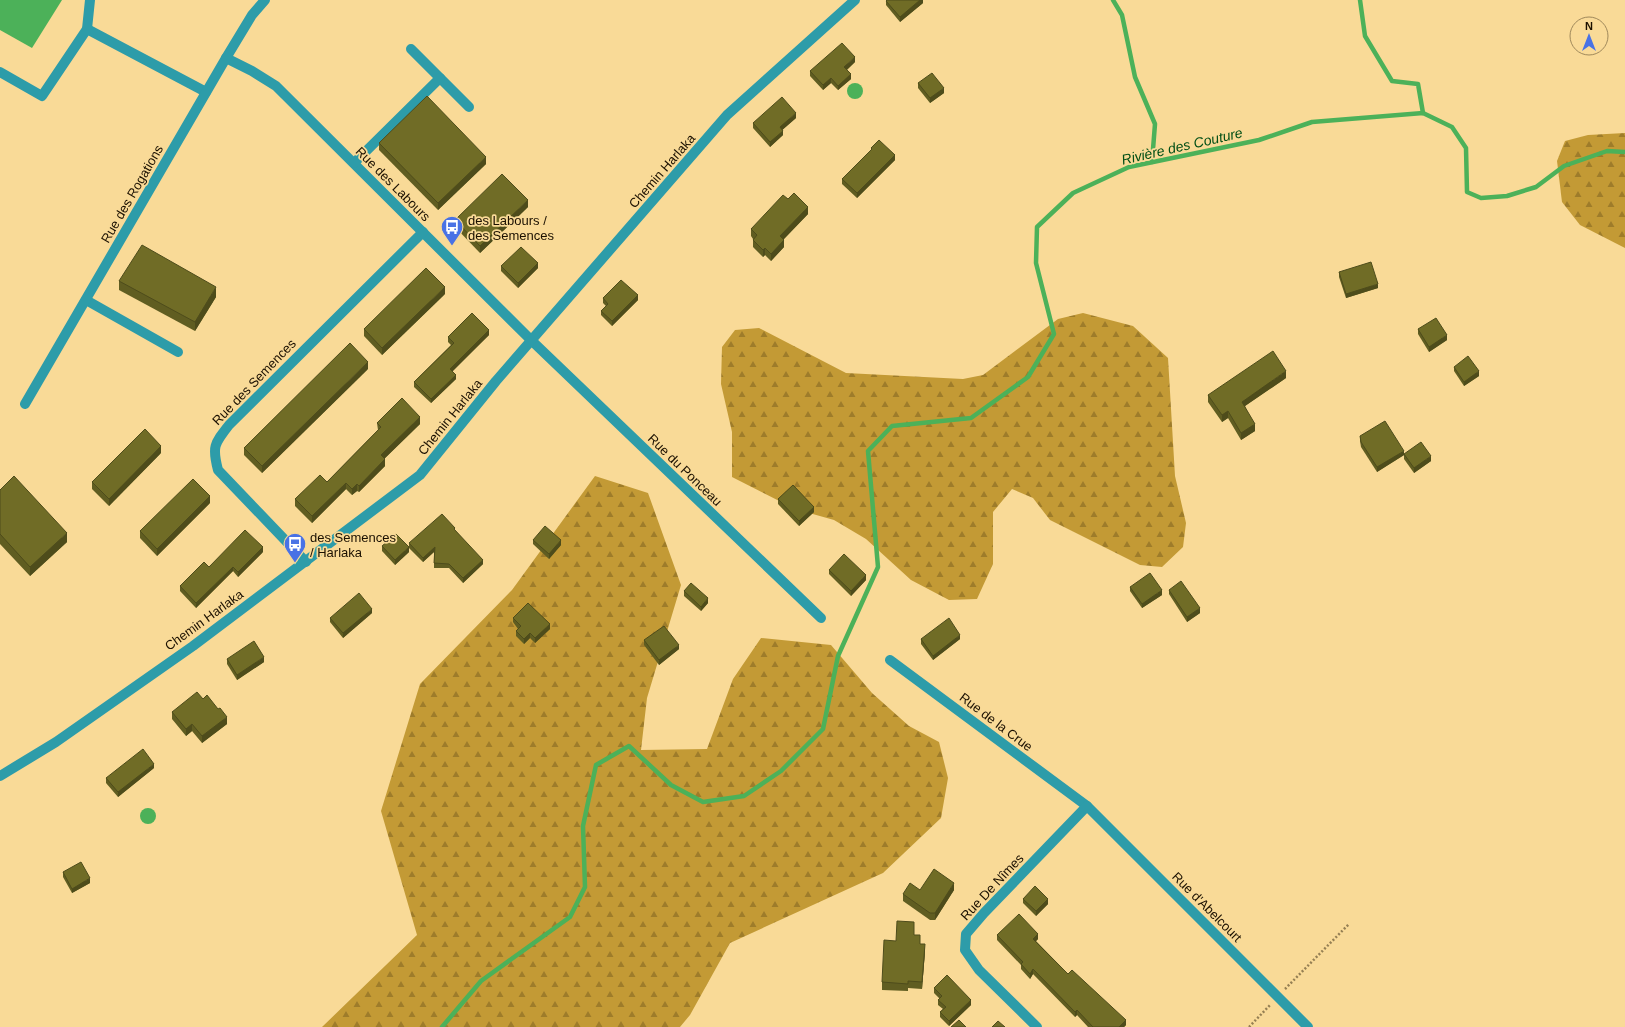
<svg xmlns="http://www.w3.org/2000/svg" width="1625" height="1027" font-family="Helvetica,sans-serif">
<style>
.forest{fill:url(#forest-firs)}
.water{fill:#4cb159}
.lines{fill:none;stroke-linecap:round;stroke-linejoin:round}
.stream{stroke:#4cb159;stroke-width:4.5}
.path{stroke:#957f53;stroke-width:2.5;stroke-dasharray:2 2;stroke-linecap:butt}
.minor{stroke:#2d9ca9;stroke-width:10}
.wall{fill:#605d21}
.shaded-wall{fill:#4e4c1b}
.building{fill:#706c26;stroke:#4e4c1b}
.labels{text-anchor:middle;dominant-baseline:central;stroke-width:3.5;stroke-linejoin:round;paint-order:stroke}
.street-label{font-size:13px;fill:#1b1000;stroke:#f9da97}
.poi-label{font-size:13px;fill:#1b1000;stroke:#f9da97;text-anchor:start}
.water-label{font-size:14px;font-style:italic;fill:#014e15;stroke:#f9da97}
</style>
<defs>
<pattern id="forest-firs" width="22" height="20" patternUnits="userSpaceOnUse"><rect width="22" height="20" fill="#c39a35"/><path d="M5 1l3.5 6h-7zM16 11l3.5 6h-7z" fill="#9e7c2a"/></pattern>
</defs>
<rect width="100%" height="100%" fill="#f9da97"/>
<g class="forest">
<path d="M1625,133V248L1580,225L1562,202L1557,161L1565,141L1588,135Z"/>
<path d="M1083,313L1133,326L1168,358L1175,476L1186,523L1183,547L1162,567L1140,565L1050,520L1033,498L1012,489L993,512V564L977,599L949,600L911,580L866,539L834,520L795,509L732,477V432L721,384L722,347L735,330L759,328L846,373L963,379L983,375L1058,319Z"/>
<path d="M595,476L648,493L681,585L647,698L641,750L707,749L733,679L761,638L831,645L872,693L909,726L939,742L948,778L941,818L883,873L730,943L690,1015L680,1027H322L417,935L381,811L420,684L512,590Z"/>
</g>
<g class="water">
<path d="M0,0H62L32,48L0,30Z"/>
<circle cx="855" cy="91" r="8"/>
<circle cx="148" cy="816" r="8"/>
</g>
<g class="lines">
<g class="stream">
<path d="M1113,0L1122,15L1135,77L1155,124L1152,162"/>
<path d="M1360,0L1365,36L1392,81L1418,84L1423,113"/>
<path d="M442,1027L481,981L570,917L585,887L583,826L596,765L629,746L671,785L703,802L744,796L781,771L823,729L838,656L878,567L868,451L892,426L971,418L1028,377L1054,334L1036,263L1037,227L1073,193L1129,167L1259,140L1312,122L1423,113L1452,127L1466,148L1467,192L1481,198L1507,196L1536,187L1564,166L1607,151L1625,152"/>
</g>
<g class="path">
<path d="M1285,989L1349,924"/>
<path d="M1249,1027L1271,1004"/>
</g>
<g class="minor">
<path d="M87,29L206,92"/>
<path d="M411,49L469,107"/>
<path d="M226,58L252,71L276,86L532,341L821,618"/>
<path d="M0,72L42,96L87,29L90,0"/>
<path d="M354,163L440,78"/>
<path d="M86,300L178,352"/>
<path d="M25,404L226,58L252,15L265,0"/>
<path d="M306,562L218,470C212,447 214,444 229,425L423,232"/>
<path d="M890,660L1087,806L1308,1027"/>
<path d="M0,776L56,742L193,646L420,475L496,381L727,115L855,0"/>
<path d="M1037,1027L979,970L965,950L966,934L984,913L1087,806"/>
</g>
</g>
<g class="wall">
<path d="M923,0V3L900,22L886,5V1Z"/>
<path d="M855,62L847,70L851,79L838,90L831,83L823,90L810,76V71Z"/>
<path d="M918,83L944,93L930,103L918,88Z"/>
<path d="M796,118L782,130L783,135L770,147L753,128V123Z"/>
<path d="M379,143L486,164L438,210L379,150Z"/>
<path d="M871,148L895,160L857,198L842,184V179L871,150Z"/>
<path d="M788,199L808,214L784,239V247L771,261L765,255L763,257L753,247V239L751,236V229Z"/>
<path d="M528,207L480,253L455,227V220Z"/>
<path d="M501,266L538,268L518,288L501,271Z"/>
<path d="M1339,272L1378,288L1346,298L1339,277Z"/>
<path d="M119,281L216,297L195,331L119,290Z"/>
<path d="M445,294L382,355L364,336V329Z"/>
<path d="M603,298L638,300L612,326L601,315V311L606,306L603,303Z"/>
<path d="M1418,329L1447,340L1429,352L1418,334Z"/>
<path d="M489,335L452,371L456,379L431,403L414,387V382L451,345L448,342V337Z"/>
<path d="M1454,367L1479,376L1464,386L1454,371Z"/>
<path d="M368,369L262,473L244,455V448Z"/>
<path d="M1286,378L1245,406L1255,431L1241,440L1228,418L1222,422L1208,402V395Z"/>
<path d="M377,423L420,424L384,459L385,466L359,492L357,491L352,495L346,489L312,523L295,506V499L327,482L378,430Z"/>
<path d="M1360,436L1404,455L1377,472L1361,447L1360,441Z"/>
<path d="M161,453L109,506L92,489V482Z"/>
<path d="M1404,454L1431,461L1414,473L1404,459Z"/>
<path d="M0,490L67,542L30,576L0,544Z"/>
<path d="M778,499L814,512L799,526L778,504Z"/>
<path d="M210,503L157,556L140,538V531Z"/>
<path d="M455,530L483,564L463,583L449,568H434V552L423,562L409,548V543Z"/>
<path d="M533,540L561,545L549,559L533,544Z"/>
<path d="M382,546L409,552L395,565L382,551Z"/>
<path d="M263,552L238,577L233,571L196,608L180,591V586Z"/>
<path d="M829,570L866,580L851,596L829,574Z"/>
<path d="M1130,587L1162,595L1142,608L1130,591Z"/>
<path d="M1169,590L1200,613L1187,622L1169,594Z"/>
<path d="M684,591L708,603L701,611L684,596Z"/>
<path d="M372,613L343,638L330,622V618Z"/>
<path d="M513,618L550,629L535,643L530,638L524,644L516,636V631L518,629L513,622Z"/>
<path d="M921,639H960L933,660L921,644Z"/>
<path d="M644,640L679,649L659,665L644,645Z"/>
<path d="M227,659L264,662L237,680L227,664Z"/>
<path d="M203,699L227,724L202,743L192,731L186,736L172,719V712Z"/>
<path d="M154,768L118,797L106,783V778Z"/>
<path d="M63,872L90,883L72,893L63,877Z"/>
<path d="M920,890H954L935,920H930L903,901V894Z"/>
<path d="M1023,899L1048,904L1036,916L1023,903Z"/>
<path d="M914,929V935L925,951L922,989L908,988V991L882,990V982L896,941Z"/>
<path d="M997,935L1038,939L1036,941L1068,974L1126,1025L1124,1027H1088L1077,1015L1075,1017L1033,974L1030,979L1021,969V965L997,940Z"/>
<path d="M934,988L971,1005L949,1026L940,1017V1012L943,1009L938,1005V1000L940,999L934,993Z"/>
</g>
<g class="shaded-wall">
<path d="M920,0H923V3L900,22V17Z"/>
<path d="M855,57V62L844,72V67Z"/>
<path d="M851,74V79L838,90V86Z"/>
<path d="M831,78V83L823,90V85Z"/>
<path d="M944,88V93L930,103V98Z"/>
<path d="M796,113V118L780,132V127Z"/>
<path d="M783,131V135L770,147V142Z"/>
<path d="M895,155V160L857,198V193Z"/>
<path d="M486,157V164L438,210V203Z"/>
<path d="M528,200V207L480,253V246Z"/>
<path d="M808,207V214L780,243V236Z"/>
<path d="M784,240V247L771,261V254Z"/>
<path d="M765,248V255L763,257V250Z"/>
<path d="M538,263V268L518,288V283Z"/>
<path d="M1378,284V288L1346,298V294Z"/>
<path d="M216,287V297L195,331V322Z"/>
<path d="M445,287V294L382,355V348Z"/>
<path d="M638,295V300L612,326V321Z"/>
<path d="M489,330V335L450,374V369Z"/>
<path d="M1447,335V340L1429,352V347Z"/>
<path d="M368,362V369L262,473V466Z"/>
<path d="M1286,371V378L1242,408V402Z"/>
<path d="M1479,371V376L1464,386V382Z"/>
<path d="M456,375V379L431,403V399Z"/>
<path d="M1228,411V418L1222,422V415Z"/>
<path d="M420,417V424L381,462V455Z"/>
<path d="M1255,424V431L1241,440V433Z"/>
<path d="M161,446V453L109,506V499Z"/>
<path d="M1404,451V455L1377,472V467Z"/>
<path d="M1431,456V461L1414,473V468Z"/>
<path d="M385,459V466L359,492V486Z"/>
<path d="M346,483V489L312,523V516Z"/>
<path d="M357,484V491L352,495V489Z"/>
<path d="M210,496V503L157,556V549Z"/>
<path d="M814,507V512L799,526V521Z"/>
<path d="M67,533V542L30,576V567Z"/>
<path d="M561,540V545L549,559V554Z"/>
<path d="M263,547V552L238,577V572Z"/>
<path d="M409,547V552L395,565V560Z"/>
<path d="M435,547V551L423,562V558Z"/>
<path d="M483,560V564L463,583V578Z"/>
<path d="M233,567V571L196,608V603Z"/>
<path d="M866,575V580L851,596V591Z"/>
<path d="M1162,590V595L1142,608V604Z"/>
<path d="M708,598V603L701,611V607Z"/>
<path d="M1200,608V613L1187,622V617Z"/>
<path d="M372,609V613L343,638V633Z"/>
<path d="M550,624V629L535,643V638Z"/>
<path d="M530,633V638L524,644V639Z"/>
<path d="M960,635V639L933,660V656Z"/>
<path d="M679,645V649L659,665V660Z"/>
<path d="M264,657V662L237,680V675Z"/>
<path d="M227,717V724L202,743V736Z"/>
<path d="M192,724V731L186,736V729Z"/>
<path d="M154,764V768L118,797V792Z"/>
<path d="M90,878V883L72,893V889Z"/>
<path d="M954,883V890L935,920V913Z"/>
<path d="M1048,899V904L1036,916V911Z"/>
<path d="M1038,934V939L1033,944V939Z"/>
<path d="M925,944V951L922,989V982Z"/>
<path d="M1033,969V974L1030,979V974Z"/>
<path d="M971,1000V1005L949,1026V1021Z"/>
<path d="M1077,1010V1015L1075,1017V1012Z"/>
<path d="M1126,1020V1025L1124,1027H1119Z"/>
</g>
<g class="building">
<path d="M887,0H920L900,17L886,1Z"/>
<path d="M842,43L855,57L844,67L851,74L838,86L831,78L823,85L810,71Z"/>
<path d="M932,73L944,88L930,98L918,83Z"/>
<path d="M427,96L486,157L438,203L379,143Z"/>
<path d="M782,97L796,113L780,127L783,131L770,142L753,123Z"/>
<path d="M879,140L895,155L857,193L842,179L872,149L871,148Z"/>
<path d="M502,174L528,200L480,246L455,220Z"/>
<path d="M794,193L808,207L780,236L784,240L771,254L765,248L763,250L753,240L757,235L751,229L783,195L788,199Z"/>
<path d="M142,245L216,287L195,322L119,281Z"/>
<path d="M521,247L538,263L518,283L501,266Z"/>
<path d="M1371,262L1378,284L1346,294L1339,272Z"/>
<path d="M426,268L445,287L382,348L364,329Z"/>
<path d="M621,280L638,295L612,321L601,311L608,304L603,298Z"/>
<path d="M472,313L489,330L450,369L456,375L431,399L414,382L454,343L448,337Z"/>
<path d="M1436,318L1447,335L1429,347L1418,329Z"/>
<path d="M350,343L368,362L262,466L244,448Z"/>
<path d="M1273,351L1286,371L1242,402L1255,424L1241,433L1228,411L1222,415L1208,395Z"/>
<path d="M1468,356L1479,371L1464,382L1454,367Z"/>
<path d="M402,398L420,417L381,455L385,459L359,486L357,484L352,489L346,483L312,516L295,499L320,475L327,482L381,427L377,423Z"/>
<path d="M1385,421L1404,451L1377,467L1361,442L1360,436Z"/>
<path d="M145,429L161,446L109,499L92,482Z"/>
<path d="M1421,442L1431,456L1414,468L1404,454Z"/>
<path d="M14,476L67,533L30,567L0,534V490Z"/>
<path d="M193,479L210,496L157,549L140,531Z"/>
<path d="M793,485L814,507L799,521L778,499Z"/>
<path d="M442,514L455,528L454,529L483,560L463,578L449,564L434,563L435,547L423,558L409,543Z"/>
<path d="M545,526L561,540L549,554L533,540Z"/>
<path d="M245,530L263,547L238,572L233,567L196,603L180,586L204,562L209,567Z"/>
<path d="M396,534L409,547L395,560L382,546Z"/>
<path d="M844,554L866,575L851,591L829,570Z"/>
<path d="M1150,573L1162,590L1142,604L1130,587Z"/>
<path d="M1181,581L1200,608L1187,617L1169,590Z"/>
<path d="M691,583L708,598L701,607L684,591Z"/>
<path d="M359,593L372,609L343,633L330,618Z"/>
<path d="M528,603L550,624L535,638L530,633L524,639L516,631L521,626L513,618Z"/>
<path d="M949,618L960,635L933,656L921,639Z"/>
<path d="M664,626L679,645L659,660L644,640Z"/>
<path d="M254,641L264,657L237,675L227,659Z"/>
<path d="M197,692L203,699L207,695L218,709L220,708L227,717L202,736L192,724L186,729L172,712Z"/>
<path d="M143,749L154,764L118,792L106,778Z"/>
<path d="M81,862L90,878L72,889L63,872Z"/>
<path d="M934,869L954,883L935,913H930L903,894L910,883L920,890Z"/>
<path d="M1035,886L1048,899L1036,911L1023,899Z"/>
<path d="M1019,914L1038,934L1033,939L1068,974L1072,970L1126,1020L1119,1027H1093L1077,1010L1075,1012L1033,969L1030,974L1021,964L1023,962L997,935Z"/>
<path d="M897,921L914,922V935H920V944H925L922,982L908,981V984L882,982L884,940L896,941Z"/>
<path d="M947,975L971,1000L949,1021L940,1012L946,1007L938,1000L942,996L934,988Z"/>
<path d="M959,1020L966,1027H951Z"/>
<path d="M998,1021L1005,1027H992Z"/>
</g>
<defs>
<g id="bus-pin" transform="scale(1.15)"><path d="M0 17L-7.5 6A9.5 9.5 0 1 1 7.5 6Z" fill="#4972e5" stroke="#f9da97"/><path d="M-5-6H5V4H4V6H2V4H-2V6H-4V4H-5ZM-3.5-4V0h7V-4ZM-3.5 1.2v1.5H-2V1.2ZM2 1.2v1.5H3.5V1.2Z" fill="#fff"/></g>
</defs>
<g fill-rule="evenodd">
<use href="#bus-pin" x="452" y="227"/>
<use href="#bus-pin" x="295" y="544"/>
</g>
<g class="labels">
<g class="street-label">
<text transform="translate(662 171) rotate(-49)">Chemin Harlaka</text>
<text transform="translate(393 184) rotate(45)">Rue des Labours</text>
<text transform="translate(132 194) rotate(-60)">Rue des Rogations</text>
<text transform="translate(254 382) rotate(-46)">Rue des Semences</text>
<text transform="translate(450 417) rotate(-51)">Chemin Harlaka</text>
<text transform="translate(685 470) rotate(44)">Rue du Ponceau</text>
<text transform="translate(204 620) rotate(-36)">Chemin Harlaka</text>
<text transform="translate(996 722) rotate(37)">Rue de la Crue</text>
<text transform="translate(992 887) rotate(-47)">Rue De Nîmes</text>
<text transform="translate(1207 907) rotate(45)">Rue d'Abelcourt</text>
</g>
<g class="poi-label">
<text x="468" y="220">des Labours /<tspan x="468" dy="15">des Semences</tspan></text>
<text x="310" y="537">des Semences<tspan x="310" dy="15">/ Harlaka</tspan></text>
</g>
<g class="water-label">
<text transform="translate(1182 146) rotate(-13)">Rivière des Couture</text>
</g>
</g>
<g transform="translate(1589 36)"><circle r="19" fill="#f9da97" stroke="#a0895b"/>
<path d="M0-3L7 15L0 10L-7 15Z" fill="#4972e5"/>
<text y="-6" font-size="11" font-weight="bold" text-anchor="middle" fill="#1b1000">N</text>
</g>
</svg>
